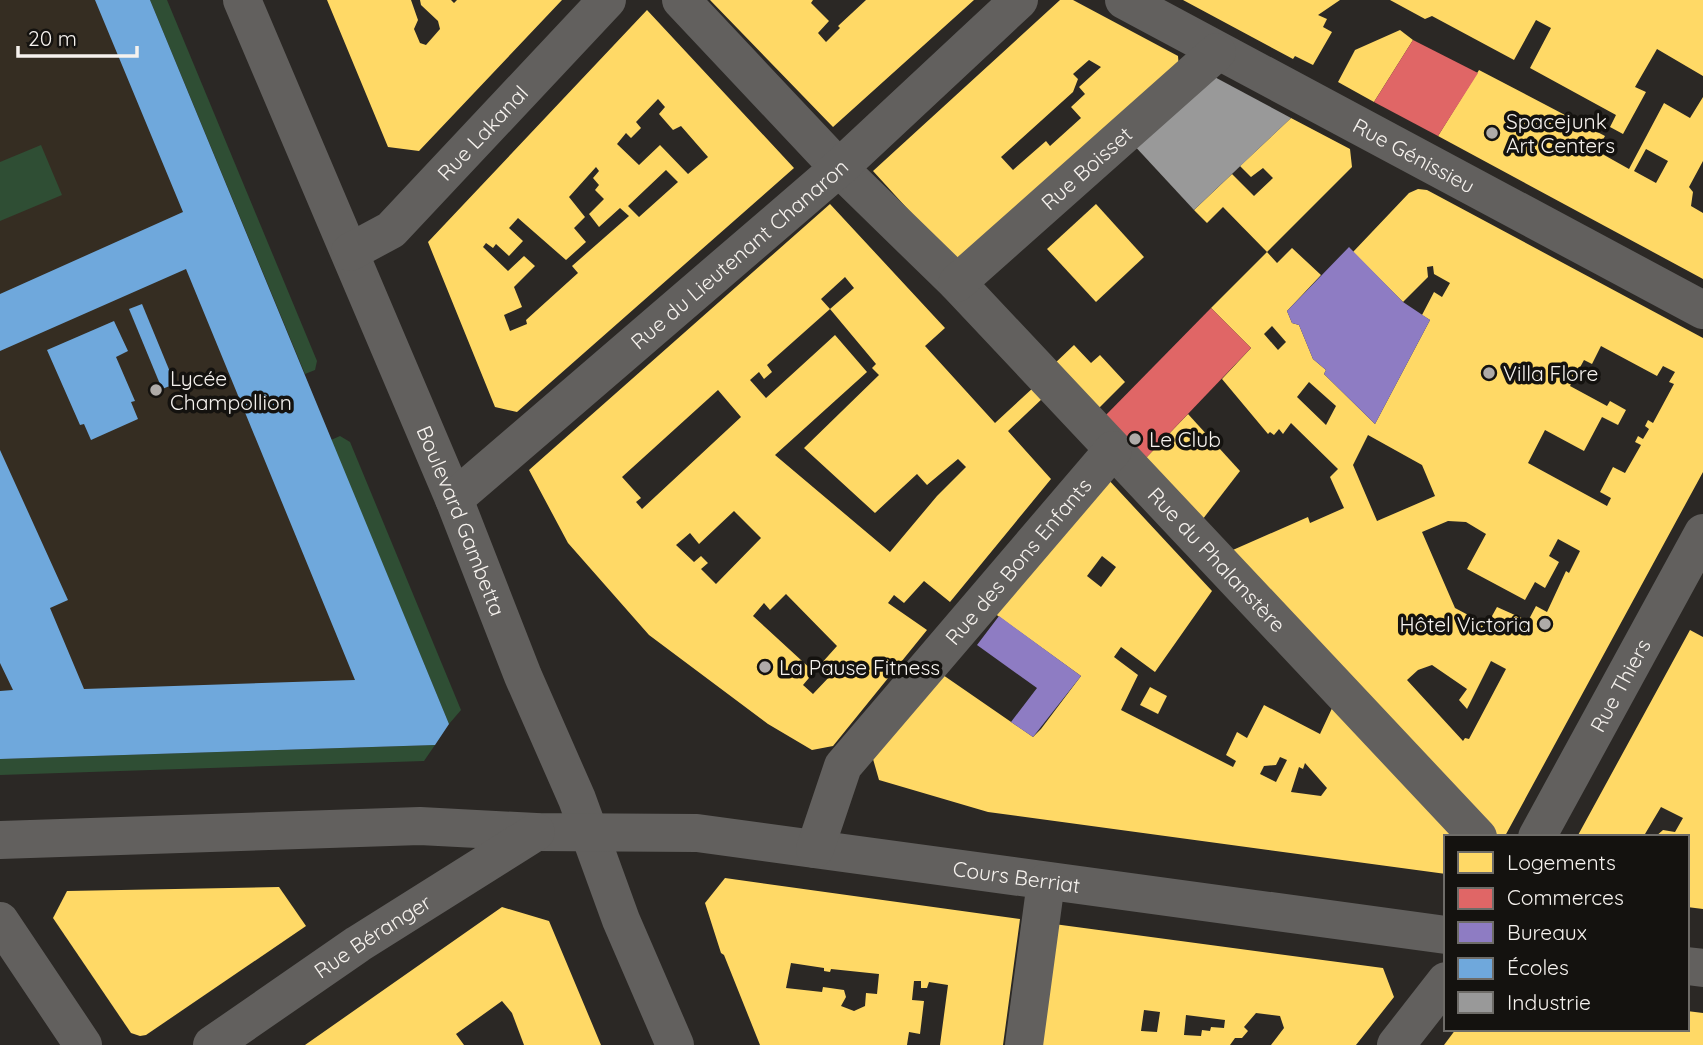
<svg xmlns="http://www.w3.org/2000/svg" width="1703" height="1045" font-family="Quicksand,sans-serif">
<style>
.built{fill:#352d22}
.green{fill:#2f4e34}
.homes{fill:#ffd966;fill-rule:evenodd}
.shops{fill:#e06666}
.offices{fill:#8e7cc3}
.schools{fill:#6fa8dc}
.industry{fill:#999}
.lines{fill:none;stroke-linecap:round;stroke-linejoin:round}
.minor{stroke:#62605e;stroke-width:38}
.poi-dot{fill:#afaba8;stroke:#14120f;stroke-width:2.5}
.labels{text-anchor:middle;dominant-baseline:central;stroke-width:7;stroke-linejoin:round;paint-order:stroke}
.poi-label{font-size:21px;fill:#f6f2ee;stroke:#14120f;text-anchor:start}
.street-label{font-size:21px;fill:#f6f2ee;stroke:#14120f}
</style>
<rect width="100%" height="100%" fill="#2b2825"/>
<path class="built" d="M0,0H150L449,724L435,745L0,759Z"/>
<g class="green">
<path d="M150,0H167L317,361L315,370L305,374Z"/>
<path d="M41,145L62,195L0,221V162Z"/>
<path d="M340,436L350,442L461,710L449,724L331,440Z"/>
<path d="M435,745L424,761L0,775V759Z"/>
</g>
<g class="homes">
<path d="M327,0H411L418,20L414,29L420,43L426,45L440,29L438,21L421,5L420,0H451L454,3L457,0H562L419,151L388,147Z"/>
<path d="M710,0H813L811,3L829,21L818,33L826,42L840,28L838,26L866,0H974L833,127Z"/>
<path d="M1060,0H1073L1178,56L1179,69L957,263L873,171ZM1089,60L1101,67L1079,87L1085,94L1071,107L1081,118L1050,146L1046,141L1013,170L1001,157L1073,92L1078,79L1073,74Z"/>
<path d="M1183,0H1340L1318,15L1327,19L1323,27L1332,32L1313,65L1295,56L1293,59Z"/>
<path d="M1390,0H1703V76L1657,49L1635,87L1646,92L1623,134L1610,127L1616,115L1530,68L1551,28L1536,20L1514,60L1432,16L1425,19Z"/>
<path d="M647,10L794,168L517,412L495,407L428,242ZM658,99L665,107L659,114L673,130L681,126L708,157L688,174L660,145L639,165L617,144L626,133L631,138L641,128L636,122ZM596,167L599,171L593,178L599,185L595,190L604,199L589,214L599,227L620,208L629,216L572,266L578,273L526,320L527,324L510,331L504,315L522,307L514,287L535,266L524,256L508,271L483,247L486,243L493,248L496,244L509,256L523,241L509,228L518,218L566,260L586,242L574,228L585,217L569,197ZM666,170L678,182L639,217L628,206Z"/>
<path d="M1400,30L1413,40L1374,102L1338,82L1355,50Z"/>
<path d="M1479,70L1605,136L1597,151L1629,169L1664,103L1690,118L1703,97V161L1689,187L1693,192L1691,206L1703,213V279L1438,136ZM1646,149L1668,161L1656,183L1634,171Z"/>
<path d="M1291,118L1350,149L1352,167L1267,252L1277,263L1292,248L1321,275L1287,311L1292,323L1299,325L1313,359L1326,370L1324,374L1375,424L1430,320L1422,315L1434,292L1442,297L1450,283L1434,274L1433,266L1427,267L1428,277L1403,302L1353,252L1409,193L1418,189L1427,190L1703,338V472L1505,836L1485,833L1226,553L1308,517L1310,523L1344,508L1330,477L1338,469L1291,423L1283,434L1279,429L1274,435L1270,432L1268,434L1222,379L1251,348L1211,308L1267,252L1223,207L1207,223L1194,210L1232,174L1254,196L1273,178L1263,168L1251,177L1240,166ZM1272,326L1286,342L1278,350L1264,334ZM1601,346L1657,376L1663,366L1675,372L1669,382L1674,384L1653,423L1648,420L1645,426L1649,429L1643,439L1638,436L1635,442L1641,445L1625,473L1613,467L1600,492L1611,498L1607,506L1528,463L1545,430L1584,451L1602,417L1618,425L1626,410L1610,401L1607,406L1570,386L1584,360L1592,364ZM1309,382L1336,406L1326,425L1297,397ZM1368,435L1422,465L1435,496L1377,521L1353,465ZM1448,521L1466,522L1486,534L1467,569L1525,600L1535,582L1545,588L1559,562L1549,556L1558,539L1580,551L1569,573L1566,571L1547,612L1536,606L1528,621L1497,607L1487,625L1455,608L1422,532ZM1491,661L1506,669L1469,739L1465,738L1463,741L1407,680L1418,670L1432,665L1467,689L1459,700L1467,709Z"/>
<path d="M830,204L945,328L925,346L995,423L1034,387L1044,397L1008,431L1051,479L950,602L924,581L904,603L894,595L888,603L927,630L833,746L812,750L768,724L649,635L568,543L529,470ZM845,277L854,288L830,309L876,364L872,368L879,375L804,448L875,513L917,474L927,485L958,459L966,467L937,496L890,552L775,455L867,372L835,335L766,398L750,380L759,372L764,379L772,372L767,365L830,309L821,299ZM718,390L741,417L642,509L636,502L641,498L622,477ZM734,511L761,538L716,584L701,569L708,563L701,556L694,562L676,545L690,533L699,544ZM786,594L837,646L820,665L831,675L813,694L803,685L814,672L753,616L764,603L770,610Z"/>
<path d="M1096,204L1144,257L1096,302L1047,249Z"/>
<path d="M1074,345L1091,363L1100,355L1125,382L1095,412L1053,365Z"/>
<path d="M1188,414L1240,471L1199,524L1142,462Z"/>
<path d="M1106,477L1212,591L1155,672L1121,647L1114,657L1138,675L1121,710L1233,767L1236,761L1226,755L1237,732L1247,738L1264,705L1320,734L1334,704L1458,837H1446V874L988,812L879,780L873,759L943,675L1033,737L1041,729L1081,676L994,613ZM1102,556L1116,567L1101,587L1087,576ZM1280,757L1287,760L1276,782L1260,774L1264,766L1276,765ZM1305,763L1327,788L1321,796L1291,792L1299,767L1303,769Z"/>
<path d="M1690,630L1703,637V909L1687,907V837H1655L1663,830L1675,832L1683,818L1661,807L1645,834L1651,837H1577Z"/>
<path d="M1150,687L1167,696L1158,714L1140,705Z"/>
<path d="M725,878L1020,919L1003,1045H940L948,985L929,982L927,988H921V981H914L912,1000L924,1001L920,1034L909,1032L907,1045H760L724,955L721,953L705,903ZM791,963L824,968V971L830,972L831,969L879,974L877,994L866,993L865,1006L854,1011L841,1006L846,997L844,990L823,987L822,992L786,988Z"/>
<path d="M279,887L306,926L146,1035L140,1036L131,1033L53,918L67,891Z"/>
<path d="M502,907L549,921L601,1045H524L512,1013L502,1001L456,1034L464,1045H305Z"/>
<path d="M1054,924L1383,968L1394,997L1356,1045H1271L1284,1028L1280,1016L1256,1013L1244,1027L1248,1031L1242,1038H1235L1230,1045H1038ZM1144,1010L1160,1012L1157,1032L1141,1031ZM1186,1015L1225,1020L1224,1028L1211,1027L1210,1031L1202,1030L1201,1036L1184,1035Z"/>
<path d="M1687,1011L1703,1013V1045H1444L1456,1029H1687Z"/>
</g>
<g class="shops">
<path d="M1413,40L1478,73L1438,136L1374,102Z"/>
<path d="M1211,308L1251,348L1142,462L1102,419Z"/>
</g>
<g class="offices">
<path d="M1349,247L1403,302L1430,320L1375,424L1324,374L1326,370L1313,359L1299,325L1292,323L1287,311Z"/>
<path d="M999,616L1081,676L1033,737L1011,722L1037,688L977,645Z"/>
</g>
<g class="schools">
<path d="M95,0H150L449,724L435,745L0,759V691L13,690L0,663V450L68,600L50,608L84,689L355,680L186,269L0,351V294L183,212Z"/>
<path d="M142,304L175,384L162,389L129,309Z"/>
<path d="M114,321L128,351L116,357L135,401L131,402L138,419L91,440L84,424L80,425L47,350Z"/>
</g>
<path class="industry" d="M1209,74L1291,118L1194,210L1131,142Z"/>
<g class="lines">
<g class="minor">
<path id="s1" d="M242,0L454,499L523,676L577,799L621,920L675,1045"/>
<path id="s2" d="M681,0L839,168L957,283L1478,837"/>
<path id="s3" d="M1124,0L1703,310"/>
<path id="s4" d="M350,252L391,230L607,0"/>
<path id="s5" d="M957,283L1217,52"/>
<path id="s6" d="M454,499L839,168L1019,0"/>
<path id="s7" d="M1537,837L1703,533"/>
<path id="s8" d="M0,840L420,826L536,832L697,833L1446,935"/>
<path id="s9" d="M815,849L843,766L1113,450"/>
<path d="M0,921L83,1045"/>
<path d="M1687,966L1703,968"/>
<path id="s10" d="M212,1045L358,944L536,832"/>
<path d="M1024,1045L1046,882"/>
<path d="M1396,1045L1446,981"/>
</g>
</g>
<g class="poi-dot">
<circle cx="1492" cy="133" r="7"/>
<circle cx="1489" cy="373" r="7"/>
<circle cx="156" cy="390" r="7"/>
<circle cx="1135" cy="439" r="7"/>
<circle cx="1545" cy="624" r="7"/>
<circle cx="765" cy="667" r="7"/>
</g>
<g class="labels">
<g class="poi-label">
<text x="1506" y="121">Spacejunk<tspan x="1506" dy="24">Art Centers</tspan></text>
<text x="1503" y="373">Villa Flore</text>
<text x="170" y="378">Lycée<tspan x="170" dy="24">Champollion</tspan></text>
<text x="1149" y="439">Le Club</text>
<text x="1531" y="624" text-anchor="end">Hôtel Victoria</text>
<text x="779" y="667">La Pause Fitness</text>
</g>
<g class="street-label">
<text stroke="none"><textPath href="#s4" startOffset="180">Rue Lakanal</textPath></text>
<text stroke="none"><textPath href="#s3" startOffset="329">Rue Génissieu</textPath></text>
<text stroke="none"><textPath href="#s5" startOffset="173">Rue Boisset</textPath></text>
<text stroke="none"><textPath href="#s6" startOffset="376">Rue du Lieutenant Chanaron</textPath></text>
<text stroke="none"><textPath href="#s1" startOffset="565">Boulevard Gambetta</textPath></text>
<text stroke="none"><textPath href="#s2" startOffset="775">Rue du Phalanstère</textPath></text>
<text stroke="none"><textPath href="#s9" startOffset="357">Rue des Bons Enfants</textPath></text>
<text stroke="none"><textPath href="#s7" startOffset="173">Rue Thiers</textPath></text>
<text stroke="none"><textPath href="#s8" startOffset="1020">Cours Berriat</textPath></text>
<text stroke="none"><textPath href="#s10" startOffset="194">Rue Béranger</textPath></text>
</g>
</g>
<rect x="1444" y="835" width="245" height="196" fill="#14120f" stroke="#6e6c68" stroke-width="2"/>
<rect x="1458" y="852" width="35" height="21" fill="#ffd966" stroke="#6e6c68" stroke-width="2"/>
<text x="1507" y="870" font-size="21" fill="#f6f2ee">Logements</text>
<rect x="1458" y="888" width="35" height="21" fill="#e06666" stroke="#6e6c68" stroke-width="2"/>
<text x="1507" y="905" font-size="21" fill="#f6f2ee">Commerces</text>
<rect x="1458" y="922" width="35" height="21" fill="#8e7cc3" stroke="#6e6c68" stroke-width="2"/>
<text x="1507" y="940" font-size="21" fill="#f6f2ee">Bureaux</text>
<rect x="1458" y="958" width="35" height="21" fill="#6fa8dc" stroke="#6e6c68" stroke-width="2"/>
<text x="1507" y="975" font-size="21" fill="#f6f2ee">Écoles</text>
<rect x="1458" y="992" width="35" height="21" fill="#999999" stroke="#6e6c68" stroke-width="2"/>
<text x="1507" y="1010" font-size="21" fill="#f6f2ee">Industrie</text>
<path d="M18 46v10h119v-10" fill="none" stroke="#f6f2ee" stroke-width="3.5"/>
<text x="28" y="46" font-size="21" fill="#f6f2ee" stroke="#14120f" stroke-width="5" paint-order="stroke">20 m</text>
</svg>
